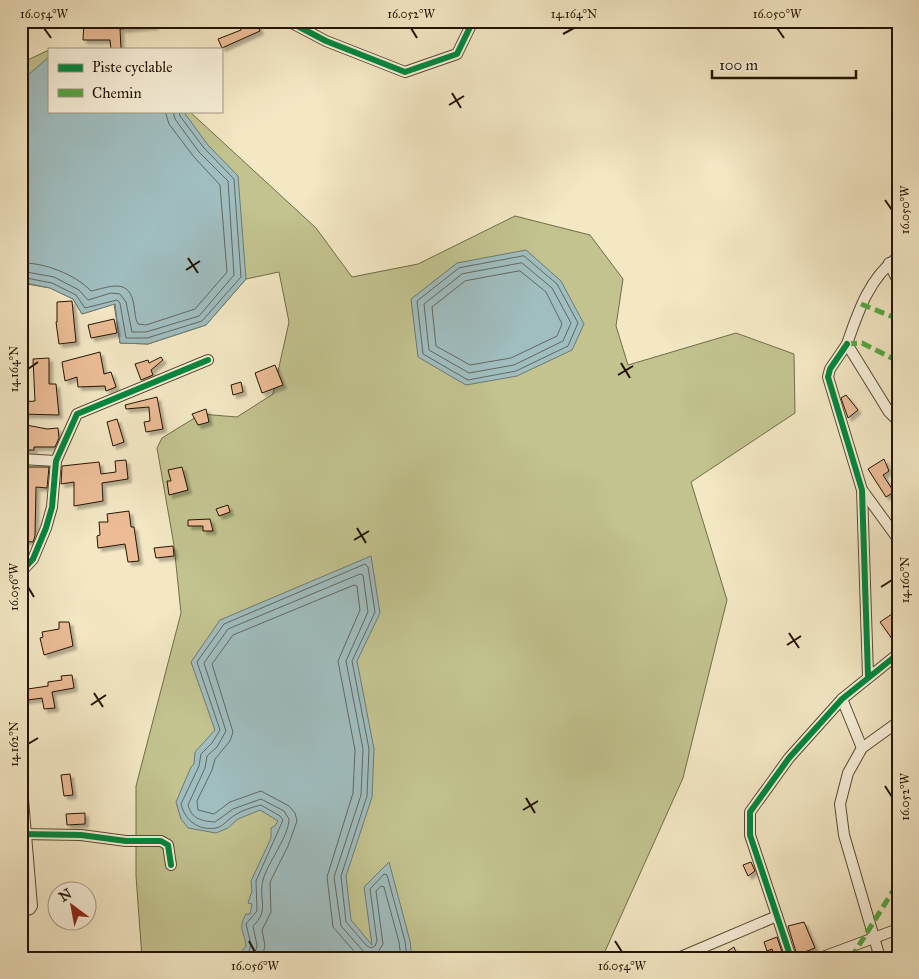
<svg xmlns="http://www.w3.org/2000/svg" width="919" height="979" font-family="'IM FELL Great Primer',serif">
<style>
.green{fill:#c2c38f;stroke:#726c48}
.water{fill:#a0bdbf;stroke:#6e7973}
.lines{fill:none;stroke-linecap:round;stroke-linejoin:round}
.shore{stroke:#626860;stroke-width:1}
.building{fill:#ebbc96;stroke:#231400;filter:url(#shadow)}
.minor-casing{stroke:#574931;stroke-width:12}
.minor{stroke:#f7efd9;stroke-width:10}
.quiet{stroke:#53a840;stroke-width:5;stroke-dasharray:10 5;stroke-linecap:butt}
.cycleway-casing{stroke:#f7efd9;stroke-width:9}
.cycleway{stroke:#00873e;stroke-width:6}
.ticks{fill:none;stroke:#231400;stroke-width:2}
.neatline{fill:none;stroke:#231400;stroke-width:2}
.ticks-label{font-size:12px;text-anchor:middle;fill:#231400}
</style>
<defs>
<filter id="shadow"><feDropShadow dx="3.5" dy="3.5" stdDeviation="1" flood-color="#0004"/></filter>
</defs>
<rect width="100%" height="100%" fill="#f3e7c4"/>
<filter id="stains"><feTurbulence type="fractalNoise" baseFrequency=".004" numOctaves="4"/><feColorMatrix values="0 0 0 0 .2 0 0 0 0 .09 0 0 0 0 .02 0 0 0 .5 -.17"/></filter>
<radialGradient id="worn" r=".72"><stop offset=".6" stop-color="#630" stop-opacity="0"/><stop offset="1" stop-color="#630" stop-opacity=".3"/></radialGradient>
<path class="green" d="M49,50V111H189L316,228L352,277L418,264L515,216L590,235L623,279L616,326L628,365L736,333L794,354L795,413L691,482L727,600L683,778L602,958H142L136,876V786L181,613L174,545L157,448L162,438L201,414L237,417L273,394L289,322L279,272L246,279L206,325L148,344L120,343L114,304L82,314L73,299L50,288L21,283V63Z"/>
<g class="water">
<path d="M49,57V111H183L208,145L238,176L246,279L206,325L148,344L120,343L115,304L82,314L73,299L50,288L21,282V81Z"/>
<path d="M526,250L561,281L584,324L572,350L517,376L466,385L418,357L411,299L457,263Z"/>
<path d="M371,556L380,613L357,661L374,749L372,797L346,876L351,920L372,945L364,887L389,862L410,941L412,958H239L244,955L241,952L246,946C245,932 237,930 246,914H250L252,904L248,903L252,891L251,881L271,838V828L275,826L278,821L260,810L238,819L228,828L216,833L188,828L181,819L176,802L191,767L194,764L195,752L215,730L191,662L220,620Z"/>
</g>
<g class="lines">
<g class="shore">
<path d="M524,256L557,284L578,323L568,346L516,371L468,380L423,354L417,301L459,268Z"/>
<path d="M21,263C44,262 76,275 91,291C110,287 130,277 134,306C135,312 135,319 138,324L146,325L195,309L227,272L220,185L194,157L169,124L165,111"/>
<path d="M522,263L552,288L571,323L563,341L514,365L469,373L429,350L424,304L462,274Z"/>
<path d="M21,271L54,277L79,290L88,300L111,293L120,294L126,302L132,332H146L199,316L234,275L228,181L199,152L175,119L173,111"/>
<path d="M520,271L546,292L562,324L557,336L511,358L470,365L436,346L432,307L465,281Z"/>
<path d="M21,277L52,283L76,295L85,308L117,300L120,303L126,338H147L202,321L241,277L234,179L204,148L180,116L179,111"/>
<path d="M247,958L251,945L246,924L257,911L256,881L283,820L280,816L261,805C253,807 242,810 235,815C228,819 224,826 216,828C198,831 185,820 181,804L199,766L201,754L212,743L220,730L197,662L224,624L365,564L368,567L375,612L352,661L369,749L367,796L341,876L346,922L367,946L371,948L375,946L377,941L370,889L384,874L387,875L405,941L407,958"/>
<path d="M254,958L257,945L253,926C270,910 258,899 263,880C268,862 289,836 289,819L284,811L261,799L233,809L215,822C201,821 192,819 188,805L205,768L207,756L217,747L226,731L204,663L228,629L360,574L363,575L368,612L346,661L363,749L361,795L334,877L341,926L364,952L371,954L378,952L383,944L376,891L381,886L384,887L399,942L401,958"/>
<path d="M262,958L265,946L262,930L271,912L270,882L288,846L297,821L295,813L289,806L261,791L230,802L214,814L198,810L197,801L212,770L215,759L230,741L233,732L212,664L233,635L354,585L357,586L360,610L338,661L355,750L353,793L327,877L333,927L360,958"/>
</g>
</g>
<g class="building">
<path d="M84,21H154L155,26L120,29L121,49H111L110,40H83Z"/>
<path d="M238,21H256L260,31L222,48L218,39L241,30Z"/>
<path d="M72,301L76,342L59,344L56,322H57V302Z"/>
<path d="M114,319L117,333L91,338L88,325Z"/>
<path d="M100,352L104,374L111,372L116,387L106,391L105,386L78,387L77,377L65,381L62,362Z"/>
<path d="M161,357L163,360L151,370L153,375L141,380L135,364L148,360L149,363Z"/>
<path d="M49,358V384H56L59,415L21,414V402L35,401L33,359Z"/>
<path d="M275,365L283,385L262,393L255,373Z"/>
<path d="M241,382L243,392L233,395L231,385Z"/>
<path d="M846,395L858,410L848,418L841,398Z"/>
<path d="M157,397L163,429L146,432L144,422L150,421L149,407L126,409L125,405Z"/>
<path d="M206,409L209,422L198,425L192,414Z"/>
<path d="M117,419L124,442L113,446L107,422Z"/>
<path d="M21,424L47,429L58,428L59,438L55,447H34V450H21Z"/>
<path d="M884,459L889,471L883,475L894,492L886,497L868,469Z"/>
<path d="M126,460L128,479L102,483L103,501L74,506V482L61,484L62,466L99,462L101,474L116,472L115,461Z"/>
<path d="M21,467H49L47,488L36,487L35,536L33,542L21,541Z"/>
<path d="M182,467L188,490L169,495L167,481H171L168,470Z"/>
<path d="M228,505L230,512L219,516L216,509Z"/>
<path d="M129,511L131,527H134L139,561L128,562L125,544L98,548L97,536L100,535L99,522H108L107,514Z"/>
<path d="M210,519L213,531H203V526H188V520Z"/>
<path d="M173,546L174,556L156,558L154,548Z"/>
<path d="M898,610V647L880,622Z"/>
<path d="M59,622H69L73,646L44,655L40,638L43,637L42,632L59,629Z"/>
<path d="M72,675L74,688L52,692L55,708L44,709L42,698L21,701V690L48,686V682L62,680L61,676Z"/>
<path d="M70,774L73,795L64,796L61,775Z"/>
<path d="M85,813V824L67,825L66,814Z"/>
<path d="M751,862L755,871L748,876L743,865Z"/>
<path d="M804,922L815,948L797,955L788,926Z"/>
<path d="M777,937L784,958H775L772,949L767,951L764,942Z"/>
<path d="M734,947L738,958H717Z"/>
</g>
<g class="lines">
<g class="minor-casing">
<g id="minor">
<path d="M288,21L326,41L405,72L457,54L473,21"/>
<path d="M898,257C869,278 858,312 847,344L889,412L898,421"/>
<path d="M889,263L898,281"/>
<path d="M847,344L830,369L828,377L862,490L868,676"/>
<path d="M21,459L56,461"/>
<path d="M863,491L898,539"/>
<path d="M21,572L33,559L46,528L52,507L56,461L77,414L208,360"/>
<path d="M842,699L862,748"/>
<path d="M21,776L32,906L30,909L21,912"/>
<path d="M21,834L81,835L126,841H161L168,845L171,865"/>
<path d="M678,958L777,916"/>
<path d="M791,958L750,835V812L789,758L842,699L898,654"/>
<path d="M820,958L898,929"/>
<path d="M880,958L844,835L840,804L848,773L862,748L898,722"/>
</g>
</g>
<use href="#minor" class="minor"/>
<g class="quiet">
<path d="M861,304L898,319"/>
<path d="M847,344L862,343L898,361"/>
<path d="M851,958L898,883"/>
</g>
<g class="cycleway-casing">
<g id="cycleway">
<path d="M288,21L326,41L405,72L457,54L473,21"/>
<path d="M847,344L830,369L828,377L862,490L868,676"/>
<path d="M21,572L33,559L46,528L52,507L56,461L77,414L208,360"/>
<path d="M21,834L81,835L126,841H161L168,845L171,865"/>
<path d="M791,958L750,835V812L789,758L842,699L898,654"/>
</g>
</g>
<use href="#cycleway" class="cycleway"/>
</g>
<path class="ticks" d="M44,28L51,38M411,28L417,38M777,28L784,38M563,34L574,28M452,93L461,108M449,105L464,96M885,200L892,210M188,258L198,273M186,270L200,261M621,363L630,378M28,369L38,362M618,375L633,366M357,528L366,543M354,540L369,531M28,587L34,597M881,587L892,580M789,633L799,648M787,645L801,636M94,693L103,707M91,705L106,695M28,744L38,738M885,786L892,797M526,798L535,813M523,810L538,801M249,941L255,952M615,941L622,952"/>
<rect width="919" height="979" fill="none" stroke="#f3e7c4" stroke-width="55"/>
<rect x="48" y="48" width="175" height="65" fill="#f7efd9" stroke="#a29782"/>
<rect x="58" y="64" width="25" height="8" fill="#00873e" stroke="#a29782"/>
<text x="92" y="72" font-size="15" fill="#231400">Piste cyclable</text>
<rect x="58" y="89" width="25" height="8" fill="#53a840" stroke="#a29782"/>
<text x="92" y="98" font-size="15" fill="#231400">Chemin</text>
<g transform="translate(72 906) rotate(328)"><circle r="24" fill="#f7efd9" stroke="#a29782"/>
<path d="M0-4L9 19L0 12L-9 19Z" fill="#8f2418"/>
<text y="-8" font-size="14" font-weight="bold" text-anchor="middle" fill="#231400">N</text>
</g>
<path d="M712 70v8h144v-8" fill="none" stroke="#231400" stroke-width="2.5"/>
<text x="719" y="70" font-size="15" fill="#231400" stroke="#f7efd9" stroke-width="4" paint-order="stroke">100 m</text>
<rect x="28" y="28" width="864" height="924" class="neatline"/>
<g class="ticks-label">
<text x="44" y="18">16.054°W</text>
<text x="411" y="18">16.052°W</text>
<text x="574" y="18">14.164°N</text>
<text x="777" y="18">16.050°W</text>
<text transform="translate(905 210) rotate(-90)" y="4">16.050°W</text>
<text transform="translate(14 369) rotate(-90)" y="4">14.164°N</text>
<text transform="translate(905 580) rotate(-90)" y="4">14.160°N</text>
<text transform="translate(14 587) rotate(-90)" y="4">16.056°W</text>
<text transform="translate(14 744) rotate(-90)" y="4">14.162°N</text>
<text transform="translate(905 797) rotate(-90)" y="4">16.052°W</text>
<text x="255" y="970">16.056°W</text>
<text x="622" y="970">16.054°W</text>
</g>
<rect width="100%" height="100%" filter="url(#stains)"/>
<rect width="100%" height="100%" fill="url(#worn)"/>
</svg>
